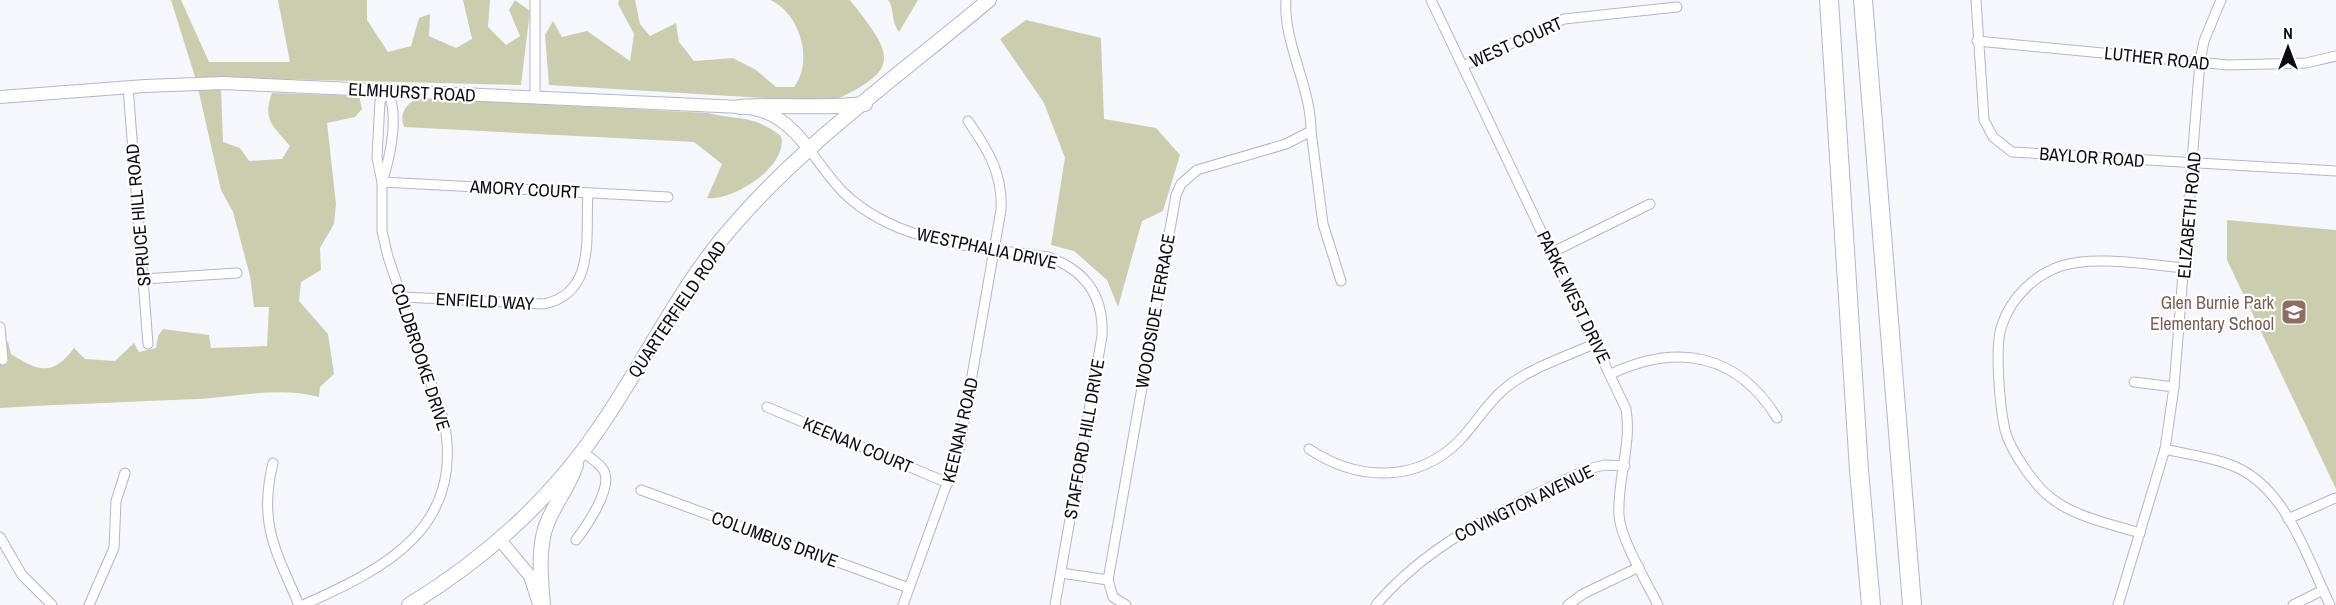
<svg xmlns="http://www.w3.org/2000/svg" width="2336" height="605" font-family="'Archivo Narrow',sans-serif">
<style>
.green{fill:#cbceae}
.lines{fill:none;stroke-linecap:round;stroke-linejoin:round}
.minor-casing{stroke:#b6b3d2;stroke-width:11}
.tertiary-casing{stroke:#b6b3d2;stroke-width:14}
.secondary-casing{stroke:#b6b3d2;stroke-width:16}
.motorway-casing{stroke:#b6b3d2;stroke-width:20}
.minor{stroke:#fff;stroke-width:9}
.tertiary{stroke:#fff;stroke-width:12}
.secondary{stroke:#fff;stroke-width:14}
.motorway{stroke:#fff;stroke-width:18}
.labels{text-anchor:middle;dominant-baseline:central;stroke-width:4.5;stroke-linejoin:round;paint-order:stroke}
.street-label{font-size:18px;fill:#0c0b15;stroke:#fff}
.education-label{font-size:18px;fill:#785e54;stroke:#fff;text-anchor:end}
</style>
<rect width="100%" height="100%" fill="#f6f6fd"/>
<g class="green">
<path d="M171,0H181L209,62H290L278,0H367V20L388,52L411,46L419,18L430,14L429,36L456,48L472,39L463,0H490L488,27L506,45L520,36L509,10L515,0L530,11L521,85L195,77Z"/>
<path d="M619,0H635L640,24L650,36L676,23L679,42L694,61L733,58L756,70L776,87H794C814,61 800,13 770,0H850C894,56 903,69 831,102L549,85L545,35L553,21L562,37L587,31L630,61L634,34L618,4Z"/>
<path d="M888,0H918L899,32C890,19 895,9 888,0Z"/>
<path d="M1026,20L1101,38L1104,119L1156,128L1180,155L1163,211L1142,221L1118,307L1107,280L1074,251L1051,245L1065,158L1044,103L1000,39Z"/>
<path d="M198,88L221,89L223,142L240,148L249,161L282,159L290,146C273,126 262,120 272,93L359,96L362,109L355,117L327,123L336,204L334,224L320,248L321,270L301,282L299,301L328,334L334,374L320,387L319,397C277,386 239,397 197,399C131,402 66,404 0,408V339L8,342L11,354C37,371 53,377 74,348L85,359L115,361L134,343L139,352L156,348L158,336L163,329L209,335L211,348L267,346L269,307H254L250,276L233,212L221,190Z"/>
<path d="M418,98L708,113C741,121 752,114 781,136C789,166 733,201 707,198L722,164L694,142L404,127C399,113 406,104 418,98Z"/>
<path d="M2227,220L2336,230V489L2227,260Z"/>
</g>
<g class="lines">
<g class="minor-casing">
<g id="minor">
<path d="M1431,0L1626,409C1632,445 1617,479 1619,515C1620,538 1647,583 1658,605"/>
<path d="M1976,0L1984,120L1993,137L2012,152L2336,171"/>
<path d="M1977,41L2228,65L2306,63L2336,56"/>
<path d="M1463,66L1564,19L1677,7"/>
<path d="M128,87L148,344"/>
<path d="M535,98V0"/>
<path d="M1311,131L1323,224L1341,281"/>
<path d="M809,149C820,164 831,180 844,193C898,245 978,246 1048,257C1085,270 1104,296 1102,336L1055,605"/>
<path d="M382,182L668,197"/>
<path d="M1553,252L1650,204"/>
<path d="M143,279L237,273"/>
<path d="M402,297L544,304C597,293 585,235 588,193"/>
<path d="M0,327L3,360"/>
<path d="M1611,374C1677,343 1737,353 1777,418"/>
<path d="M2134,382L2174,387"/>
<path d="M767,407L948,483"/>
<path d="M1309,449C1357,481 1417,484 1460,440C1475,424 1486,405 1502,391C1524,370 1568,356 1596,343"/>
<path d="M2165,449C2189,455 2218,458 2240,469C2288,493 2308,560 2330,605"/>
<path d="M273,463C258,524 276,551 299,605"/>
<path d="M641,490L909,588"/>
<path d="M2288,519L2335,498"/>
<path d="M2140,533C2111,524 2075,517 2051,498C2034,485 2010,450 2005,430C2000,408 1994,345 2002,325C2011,298 2034,275 2061,266C2096,255 2148,265 2185,268"/>
<path d="M0,537L22,575L52,605"/>
<path d="M576,540C586,527 613,488 604,471C600,463 590,458 583,452"/>
<path d="M1061,573L1108,580L1113,597L1126,605"/>
<path d="M1108,580L1176,195L1181,184L1197,170L1286,144L1311,131C1311,86 1283,43 1286,0"/>
<path d="M89,605L114,548L116,501L125,473"/>
<path d="M303,605C387,568 465,527 444,421L388,257L382,231V182L377,158L380,101L387,91C400,113 390,158 382,182"/>
<path d="M903,605L959,450L1001,210C1003,174 988,150 968,121"/>
<path d="M1376,605C1433,538 1511,506 1588,469L1605,465L1625,466"/>
<path d="M1568,605L1583,594L1639,567"/>
<path d="M2118,605L2165,449L2174,387L2200,61L2204,41L2221,0"/>
<path d="M2293,605L2323,590"/>
</g>
</g>
<g class="tertiary-casing">
<g id="tertiary">
<path d="M0,97L145,86L223,83L740,107C772,109 790,124 809,149"/>
<path d="M500,540L530,576L539,604"/>
</g>
</g>
<g class="secondary-casing">
<g id="secondary">
<path d="M740,107C781,104 823,109 865,104"/>
<path d="M409,605C486,558 552,499 602,424C642,365 673,301 717,245C793,150 896,78 989,0"/>
<path d="M543,605C541,580 538,553 545,529C552,506 569,488 576,465"/>
</g>
</g>
<g class="motorway-casing">
<g id="motorway">
<path d="M1829,0L1859,470L1871,605"/>
<path d="M1863,0L1912,605"/>
</g>
</g>
<use href="#minor" class="minor"/>
<use href="#tertiary" class="tertiary"/>
<use href="#secondary" class="secondary"/>
<use href="#motorway" class="motorway"/>
</g>
<defs>
<g id="school-square" transform="scale(1.35)"><rect x="-9" y="-9" width="18" height="18" rx="4" fill="#8d6e63" stroke="#fff"/><path d="M0-5L7-2L0 1L-7-2ZM-4 1L0 2.5L4 1V4Q0 6-4 4Z" fill="#fff"/></g>
</defs>
<g fill-rule="evenodd">
<use href="#school-square" x="2294" y="312"/>
</g>
<g class="labels">
<g class="street-label">
<text transform="translate(1516 42) rotate(-24)">WEST COURT</text>
<text transform="translate(2157 58) rotate(6)">LUTHER ROAD</text>
<text transform="translate(412 92) rotate(3)">ELMHURST ROAD</text>
<text transform="translate(2092 157) rotate(4)">BAYLOR ROAD</text>
<text transform="translate(525 189) rotate(3)">AMORY COURT</text>
<text transform="translate(138 215) rotate(-95)">SPRUCE HILL ROAD</text>
<text transform="translate(2189 215) rotate(-85)">ELIZABETH ROAD</text>
<text transform="translate(987 248) rotate(12)">WESTPHALIA DRIVE</text>
<text transform="translate(1574 297) rotate(64)">PARKE WEST DRIVE</text>
<text transform="translate(485 301) rotate(3)">ENFIELD WAY</text>
<text transform="translate(677 309) rotate(-56)">QUARTERFIELD ROAD</text>
<text transform="translate(1155 311) rotate(-80)">WOODSIDE TERRACE</text>
<text transform="translate(421 357) rotate(72)">COLDBROOKE DRIVE</text>
<text transform="translate(960 430) rotate(-77)">KEENAN ROAD</text>
<text transform="translate(1084 439) rotate(-80)">STAFFORD HILL DRIVE</text>
<text transform="translate(858 445) rotate(23)">KEENAN COURT</text>
<text transform="translate(1524 503) rotate(-26)">COVINGTON AVENUE</text>
<text transform="translate(775 539) rotate(20)">COLUMBUS DRIVE</text>
</g>
<g class="education-label">
<text x="2274" y="302">Glen Burnie Park<tspan x="2274" dy="21">Elementary School</tspan></text>
</g>
</g>
<g transform="translate(2288 48)" stroke="#ffffff" stroke-width="4.5" paint-order="stroke">
<path d="M0-4.5L10 22L0 15L-10 22Z" fill="#0c0b15"/>
<text y="-9" font-size="16" font-weight="bold" text-anchor="middle" fill="#0c0b15">N</text>
</g>
</svg>
